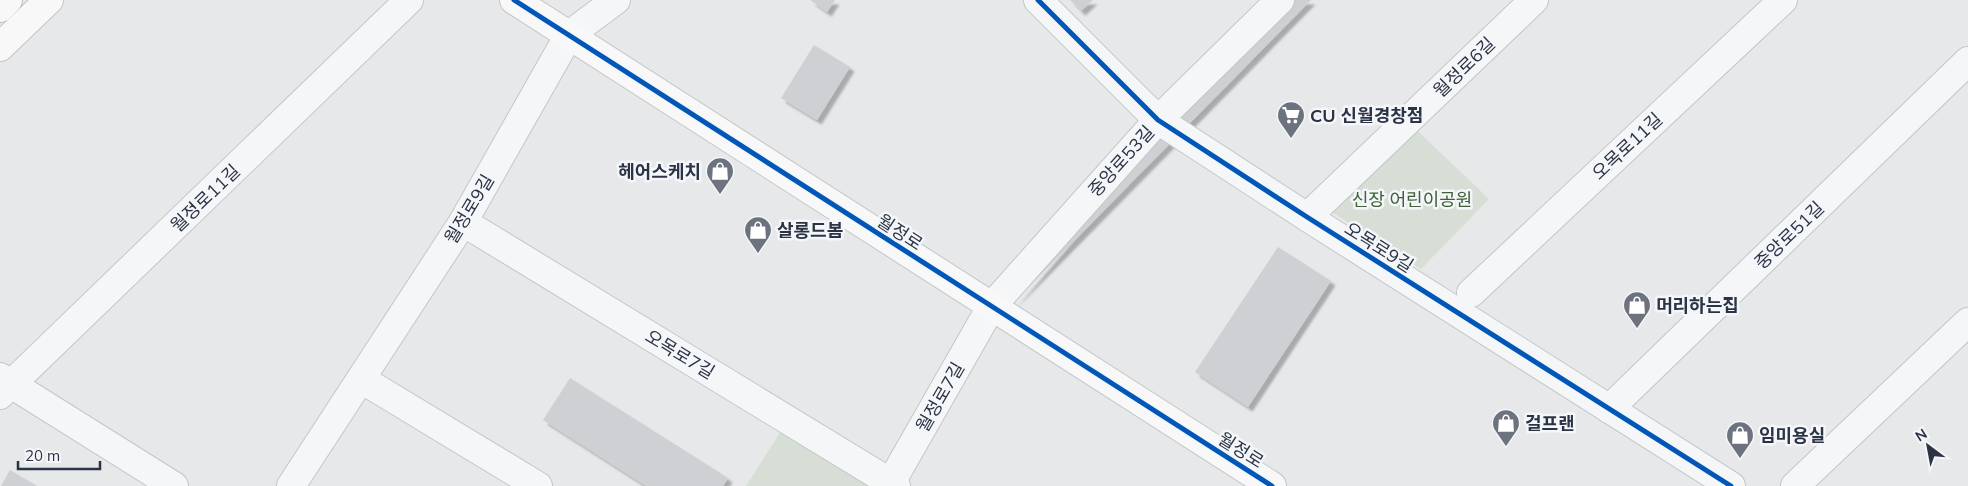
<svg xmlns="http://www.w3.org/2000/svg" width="1968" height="486" font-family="Mulish,'Noto Sans KR',sans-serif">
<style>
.park{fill:#d6ded6}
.building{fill:#ced0d3;filter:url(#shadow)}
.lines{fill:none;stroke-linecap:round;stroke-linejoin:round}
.street-casing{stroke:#c4c6c8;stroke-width:30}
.secondary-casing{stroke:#c4c6c8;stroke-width:30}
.primary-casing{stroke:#c2c5c8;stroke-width:30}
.highway-casing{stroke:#b8bbbf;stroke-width:30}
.street{stroke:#f5f6f7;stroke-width:28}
.secondary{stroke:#f8f8f8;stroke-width:28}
.primary{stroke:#f8f8f8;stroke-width:28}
.highway{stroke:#f8f8f8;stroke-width:28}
.cycleway-casing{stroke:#f4f6f9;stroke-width:8}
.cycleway{stroke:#0057b8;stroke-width:5}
.labels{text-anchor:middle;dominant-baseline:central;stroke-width:5;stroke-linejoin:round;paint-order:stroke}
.street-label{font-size:18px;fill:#2b3445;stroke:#f4f6f9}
.poi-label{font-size:18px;font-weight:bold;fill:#2b3445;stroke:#f4f6f9;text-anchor:start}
.park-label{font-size:18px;fill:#3f6138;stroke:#f4f6f9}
</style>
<defs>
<filter id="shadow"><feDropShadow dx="4.5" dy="4.5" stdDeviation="1" flood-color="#0004"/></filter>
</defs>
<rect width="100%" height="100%" fill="#e6e8ea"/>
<g class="park">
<path d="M1407,121L1489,199L1421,269L1321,205Z"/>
<path d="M787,422L885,486H746Z"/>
</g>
<g class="building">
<path d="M810,0H835L827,12Z"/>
<path d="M1070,0H1093L1081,11Z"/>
<path d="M1268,0H1311L1013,303Z"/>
<path d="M814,45L850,67L817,120L781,98Z"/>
<path d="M1278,247L1331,281L1248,407L1195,372Z"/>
<path d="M570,378L728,478L723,486H646L543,420Z"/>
<path d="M10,470L37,486H1Z"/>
</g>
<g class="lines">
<g class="street-casing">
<g id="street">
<path d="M1038,0L1158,120L1307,217L1731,486"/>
<path d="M1307,217L1534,0"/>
<path d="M463,222L896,486"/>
<path d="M1471,293L1783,0"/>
<path d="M0,377L174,486"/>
<path d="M361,379L538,486"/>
<path d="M0,395L409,0"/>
<path d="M1609,409L1968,61"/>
<path d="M291,486L463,222L569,35L616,0"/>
<path d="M889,486L991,307L1158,120L1280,0"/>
<path d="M1795,486L1968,322"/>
</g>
</g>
<g class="secondary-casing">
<path id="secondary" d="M514,0L1272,486"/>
</g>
<g class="primary-casing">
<path id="primary" d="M0,47L49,0"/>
</g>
<g class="highway-casing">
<path id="highway" d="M0,8L8,0"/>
</g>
<use href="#street" class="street"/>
<use href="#secondary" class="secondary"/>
<use href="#primary" class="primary"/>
<use href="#highway" class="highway"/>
<g class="cycleway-casing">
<g id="cycleway">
<path d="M514,0L1272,486"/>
<path d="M1038,0L1158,120L1307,217L1731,486"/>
</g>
</g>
<use href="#cycleway" class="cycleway"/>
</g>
<defs>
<g id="supermarket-pin" transform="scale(1.4375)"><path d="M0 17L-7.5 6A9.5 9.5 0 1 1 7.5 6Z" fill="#6c737f" stroke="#f4f6f9"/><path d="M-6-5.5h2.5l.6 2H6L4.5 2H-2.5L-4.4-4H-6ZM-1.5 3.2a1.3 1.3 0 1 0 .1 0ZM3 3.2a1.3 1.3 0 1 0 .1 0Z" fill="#fff"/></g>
<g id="shop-pin" transform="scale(1.4375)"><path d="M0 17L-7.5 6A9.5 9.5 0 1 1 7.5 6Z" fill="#6c737f" stroke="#f4f6f9"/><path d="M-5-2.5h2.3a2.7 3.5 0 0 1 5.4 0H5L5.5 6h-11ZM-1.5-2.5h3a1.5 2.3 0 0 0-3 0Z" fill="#fff"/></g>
</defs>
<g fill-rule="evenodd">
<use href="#supermarket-pin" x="1291" y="115"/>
<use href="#shop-pin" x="720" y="171"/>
<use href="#shop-pin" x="758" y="230"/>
<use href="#shop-pin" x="1637" y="305"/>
<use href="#shop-pin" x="1506" y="423"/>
<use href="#shop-pin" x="1740" y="435"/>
</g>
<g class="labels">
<g class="street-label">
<text transform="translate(1464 67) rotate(-44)">월정로6길</text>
<text transform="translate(1627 146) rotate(-43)">오목로11길</text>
<text transform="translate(1121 161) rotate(-48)">중앙로53길</text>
<text transform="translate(205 198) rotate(-44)">월정로11길</text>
<text transform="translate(469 209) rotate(-59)">월정로9길</text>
<text transform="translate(900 232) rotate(33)">월정로</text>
<text transform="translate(1789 235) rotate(-44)">중앙로51길</text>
<text transform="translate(1379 247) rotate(32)">오목로9길</text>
<text transform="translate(680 354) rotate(31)">오목로7길</text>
<text transform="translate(940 397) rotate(-60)">월정로7길</text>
<text transform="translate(1241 450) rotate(32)">월정로</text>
</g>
<g class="poi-label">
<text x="1310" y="115">CU 신월경창점</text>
<text x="701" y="171" text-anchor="end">헤어스케치</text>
<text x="777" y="230">살롱드봄</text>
<text x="1656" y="305">머리하는집</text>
<text x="1525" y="423">걸프랜</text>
<text x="1759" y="435">임미용실</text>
</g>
<g class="park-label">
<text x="1412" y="199">신장 어린이공원</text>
</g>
</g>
<g transform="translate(1928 446) rotate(328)" stroke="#f4f6f9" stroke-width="4" paint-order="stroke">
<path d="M0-4L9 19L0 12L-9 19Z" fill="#2b3445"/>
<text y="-8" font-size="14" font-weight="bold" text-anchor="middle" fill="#2b3445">N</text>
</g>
<path d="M18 461v8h82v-8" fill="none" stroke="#2b3445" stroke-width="2.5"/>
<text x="25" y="461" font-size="15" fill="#2b3445" stroke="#f4f6f9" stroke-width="4" paint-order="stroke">20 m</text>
</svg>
